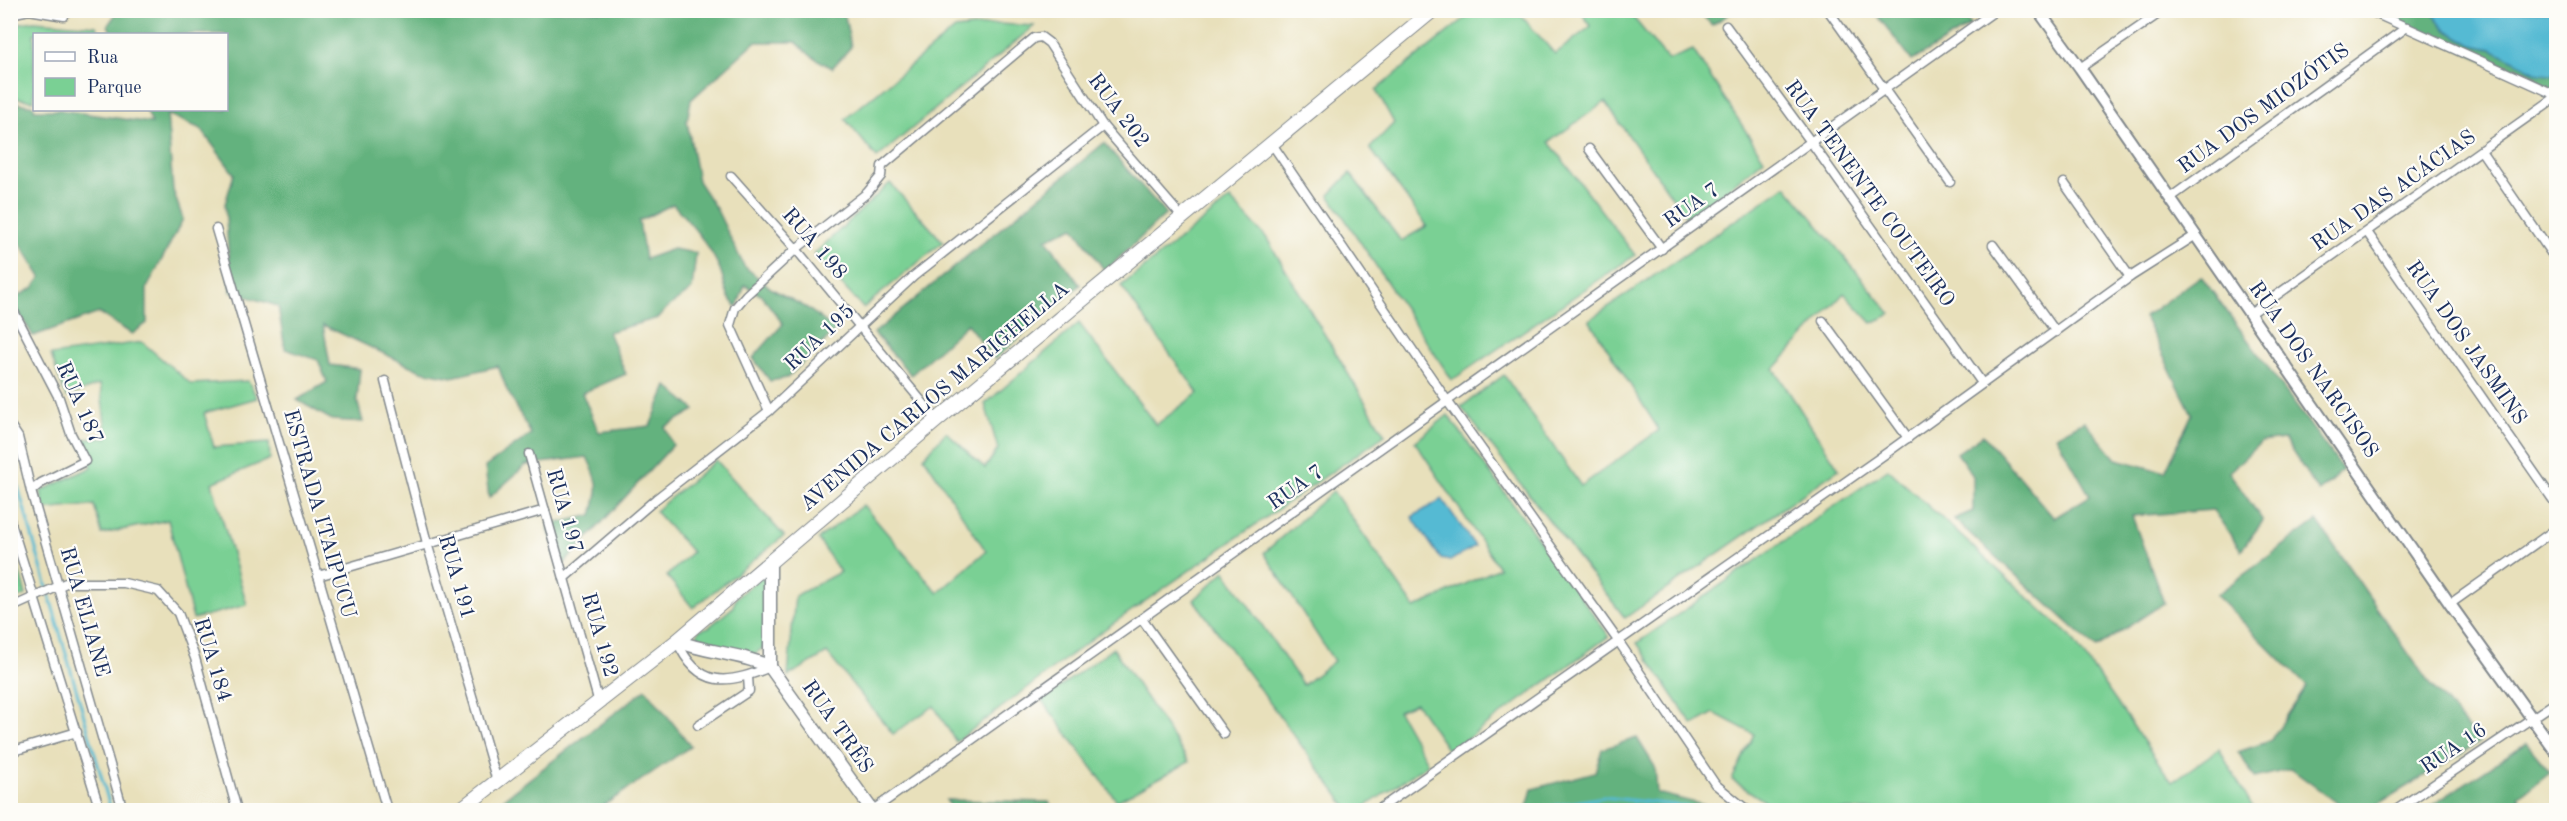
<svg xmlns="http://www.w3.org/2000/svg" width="2567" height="821" font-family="'Old Standard TT',serif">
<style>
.green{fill:#7ad094;stroke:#4a8079;stroke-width:1.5}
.forest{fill:#63b27e;stroke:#3f706e;stroke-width:1.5}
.water{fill:#55bad3;stroke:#387498;stroke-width:1.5}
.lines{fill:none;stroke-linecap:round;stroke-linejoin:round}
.stream{stroke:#55bad3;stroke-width:3}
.minor-casing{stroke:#82888c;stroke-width:11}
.tertiary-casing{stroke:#82888c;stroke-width:14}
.secondary-casing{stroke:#82888c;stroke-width:15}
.primary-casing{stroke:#82888c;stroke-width:16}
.minor{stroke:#fff;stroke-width:8}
.tertiary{stroke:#fff;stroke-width:10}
.secondary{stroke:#fff;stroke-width:12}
.primary{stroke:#fff;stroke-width:14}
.labels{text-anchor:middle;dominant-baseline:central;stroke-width:4.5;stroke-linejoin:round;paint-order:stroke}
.street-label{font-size:21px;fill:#1b2f5e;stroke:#fdfcf7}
</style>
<rect width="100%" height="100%" fill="#fdfcf7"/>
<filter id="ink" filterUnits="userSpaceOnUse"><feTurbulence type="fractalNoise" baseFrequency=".0167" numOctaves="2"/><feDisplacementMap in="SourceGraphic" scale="12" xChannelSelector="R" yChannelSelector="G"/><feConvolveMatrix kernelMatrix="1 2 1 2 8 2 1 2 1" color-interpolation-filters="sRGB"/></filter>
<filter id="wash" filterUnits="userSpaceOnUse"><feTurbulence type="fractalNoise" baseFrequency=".008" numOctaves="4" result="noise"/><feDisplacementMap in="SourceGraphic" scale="24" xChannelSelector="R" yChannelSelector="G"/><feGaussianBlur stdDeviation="1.35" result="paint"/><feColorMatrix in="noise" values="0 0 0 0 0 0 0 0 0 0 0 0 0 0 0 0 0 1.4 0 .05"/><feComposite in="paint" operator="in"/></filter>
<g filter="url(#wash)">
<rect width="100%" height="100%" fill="#e8e0bb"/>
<g class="green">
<path d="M1474,11H1517L1555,54L1591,26L1580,11H1628L1668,60L1693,50L1764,159L1689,221L1605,102L1549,142L1635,255L1452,380L1329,195L1350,173L1401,241L1427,226L1370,148L1394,123L1376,90Z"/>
<path d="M34,21L96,26L100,34H34V101L11,97V25Z"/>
<path d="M998,24L1034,26L877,158L845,119L955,29Z"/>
<path d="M890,183L943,242L863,308L814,254Z"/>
<path d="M1786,186L1891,314L1872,323L1844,293L1774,369L1839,469L1625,618L1461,407L1504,375L1581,486L1659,430L1589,320Z"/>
<path d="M1230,199L1266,237L1385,435L1105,629L956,742L934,706L893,734L827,653L788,676L795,596L840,572L818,539L863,505L938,593L986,551L924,457L946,432L985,468L998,449L985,404L1079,323L1156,425L1198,393L1121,286Z"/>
<path d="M142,342L191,384L248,381L257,398L204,413L214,447L269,443L270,459L212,483L247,605L193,619L168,520L102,534L94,505L43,510L41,491L92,467L82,439L107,438L100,384L66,397L51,355Z"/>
<path d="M1448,415L1609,636L1449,752L1416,703L1398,711L1428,764L1360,810H1349L1194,600L1225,571L1303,685L1334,661L1264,553L1333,491L1415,608L1499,568L1415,442Z"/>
<path d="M716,460L784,536L693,608L667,576L692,552L655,511Z"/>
<path d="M1888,469L2071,637L2172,782L2219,749L2254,810H1778L1732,780L1754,734L1714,713L1693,725L1637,643Z"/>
<path d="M11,541L26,595L11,600H10Z"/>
<path d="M762,576L766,580L764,647L755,654L704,645C697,641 696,638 699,630L709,627L732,608L737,597Z"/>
<path d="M1113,648L1189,762L1117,801L1042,700Z"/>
</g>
<g class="forest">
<path d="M118,11H844L851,47L832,68L811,56L796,42H755L691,100L687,121L698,181L717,210L744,266L772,289L807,308L836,330L787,378L770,381L753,358L783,324L762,296L745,285L737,307C723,296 726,280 718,265C707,242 690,223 673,204L639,221L645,259L673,249L696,253L692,289L666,309L658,318L608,332L626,374L582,393L599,432L650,426L667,386L695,410L665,427L673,445L562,566L548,529L553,518L557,523L592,515C600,486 600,484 587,457L526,465L489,498L485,467L531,434L507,390L498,366L452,377L421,371L323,325L330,365L360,369L357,400L363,422L332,420L297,400L327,382L318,360L285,349L278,306L231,292L225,204L234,174L201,129L167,114L173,190L183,219L147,288V323L132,334L99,313L33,336L11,300L33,288L41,277L11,229V102L34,106V110H60L152,123L146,110H226V34H112L108,25Z"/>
<path d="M1698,11H1734L1712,25Z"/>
<path d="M1874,11H1961L1971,25L1912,61Z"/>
<path d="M2370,11H2431L2445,29L2472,45L2492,49L2552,75L2556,72V87L2550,89Z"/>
<path d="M1104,143L1166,214L1105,271L1074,227L1046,239L1080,285L995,359L967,324L911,375L874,333Z"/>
<path d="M2201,276L2343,470L2319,492L2284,439L2261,442L2229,472L2263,521L2241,550L2213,510L2132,516L2164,603L2096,648L1954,519L1973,511V476L1957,453L1983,435L2054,518L2090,496L2056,436L2084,421L2116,459L2165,472L2192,414L2144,317Z"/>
<path d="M2317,521L2426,679L2480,742L2368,810H2347L2291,769L2255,778L2238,752L2270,741L2307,686L2216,595Z"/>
<path d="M646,689L691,746L597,810H489Z"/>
<path d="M1637,738L1655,767L1657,793L1723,810H1526L1532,789L1595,772L1602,749Z"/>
<path d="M2526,743L2550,772L2518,797L2527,810H2425Z"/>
<path d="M946,800L1049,802L1054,810H953Z"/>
</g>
<g class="water">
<path d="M2431,11H2556V72L2552,75L2539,74L2492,49L2472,45L2445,29Z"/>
<path d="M1442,499L1475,546L1450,561L1441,559L1412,517Z"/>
</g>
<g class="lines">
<g class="stream">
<path d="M10,459L111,810"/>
<path d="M1534,810L1603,797L1683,806L1696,810"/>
</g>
</g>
</g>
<g filter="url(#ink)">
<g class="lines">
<g class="minor-casing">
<g id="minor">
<path d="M29,10L64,16"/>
<path d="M1828,10L1950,182"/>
<path d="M2368,10L2556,95"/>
<path d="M10,14L29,10"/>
<path d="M1726,26L1811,142L1982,383"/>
<path d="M2080,68L2164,10"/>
<path d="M1272,144L1448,402L1619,642L1715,784L1747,810"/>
<path d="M1589,149L1662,249"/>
<path d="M2482,152L2556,260"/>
<path d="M731,176L796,249L937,420"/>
<path d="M2064,183L2130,277"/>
<path d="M2170,198L2407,27"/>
<path d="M216,229L387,810"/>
<path d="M2367,232L2556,504"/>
<path d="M1993,245L2056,332"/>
<path d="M10,304L59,398L71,434L85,461L41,483L31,491"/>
<path d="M2250,314L2556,97"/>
<path d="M1823,321L1908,438"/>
<path d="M385,381L427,543L497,781"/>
<path d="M769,411L730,325L735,308L746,295L796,249L867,193L881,176L882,166L1034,38L1041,37L1049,43L1103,126L1182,217"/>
<path d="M10,425L18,437L31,491L123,810"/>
<path d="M529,454L599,703"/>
<path d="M10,520L100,810"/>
<path d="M318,576L545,510"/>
<path d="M564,578L656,499L769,411L914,276L1103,126"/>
<path d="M2450,604L2556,529"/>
<path d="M10,608L66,583H124L158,591L178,613L195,658L237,810"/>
<path d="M1142,619L1224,734"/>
<path d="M677,641C698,689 728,685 770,667"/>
<path d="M698,725L749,691L748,677"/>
<path d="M10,752L77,732"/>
<path d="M873,810L1996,10"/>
<path d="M1378,810L1888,452L2130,277L2196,235"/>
<path d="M2396,810L2556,702"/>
</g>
</g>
<g class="tertiary-casing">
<path id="tertiary" d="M2038,10L2080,68L2450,604L2556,752"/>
</g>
<g class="secondary-casing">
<g id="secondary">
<path d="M770,563V667"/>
<path d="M677,641C707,653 741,653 770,667L872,810"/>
</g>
</g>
<g class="primary-casing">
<path id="primary" d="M460,810L677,641L937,420L1433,10"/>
</g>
<use href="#minor" class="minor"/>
<use href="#tertiary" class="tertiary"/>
<use href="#secondary" class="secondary"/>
<use href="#primary" class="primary"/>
</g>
</g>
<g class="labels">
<g class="street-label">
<text transform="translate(2264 109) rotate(-36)">RUA DOS MIOZÓTIS</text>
<text transform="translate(1118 111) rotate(53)">RUA 202</text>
<text transform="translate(2394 191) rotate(-35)">RUA DAS ACÁCIAS</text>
<text transform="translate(1869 194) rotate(54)">RUA TENENTE COUTEIRO</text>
<text transform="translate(1692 206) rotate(-35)">RUA 7</text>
<text transform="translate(814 244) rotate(49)">RUA 198</text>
<text transform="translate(820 338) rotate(-43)">RUA 195</text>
<text transform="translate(2466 343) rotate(55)">RUA DOS JASMINS</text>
<text transform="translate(2313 370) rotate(55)">RUA DOS NARCISOS</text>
<text transform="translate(935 397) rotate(-40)">AVENIDA CARLOS MARIGHELLA</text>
<text transform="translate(79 403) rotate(66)">RUA 187</text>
<text transform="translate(1296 488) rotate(-35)">RUA 7</text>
<text transform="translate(564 511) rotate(74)">RUA 197</text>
<text transform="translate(319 514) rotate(74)">ESTRADA ITAIPUCU</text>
<text transform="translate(456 577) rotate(74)">RUA 191</text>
<text transform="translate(84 612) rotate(74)">RUA ELIANE</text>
<text transform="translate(599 635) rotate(74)">RUA 192</text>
<text transform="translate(212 660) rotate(73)">RUA 184</text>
<text transform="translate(837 727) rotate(55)">RUA TRÊS</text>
<text transform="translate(2454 749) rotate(-34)">RUA 16</text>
</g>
</g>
<rect width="2567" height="821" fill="none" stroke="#fdfcf7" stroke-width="36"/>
<rect x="33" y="33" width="195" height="78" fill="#fdfcf7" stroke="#a3aaba" stroke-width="1.5"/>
<rect x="45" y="52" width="30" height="9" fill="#ffffff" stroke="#a3aaba" stroke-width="1.5"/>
<text x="87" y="63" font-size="18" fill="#1b2f5e">Rua</text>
<rect x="45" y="78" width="30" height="18" fill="#7ad094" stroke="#a3aaba" stroke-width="1.5"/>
<text x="87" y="93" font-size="18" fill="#1b2f5e">Parque</text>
</svg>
